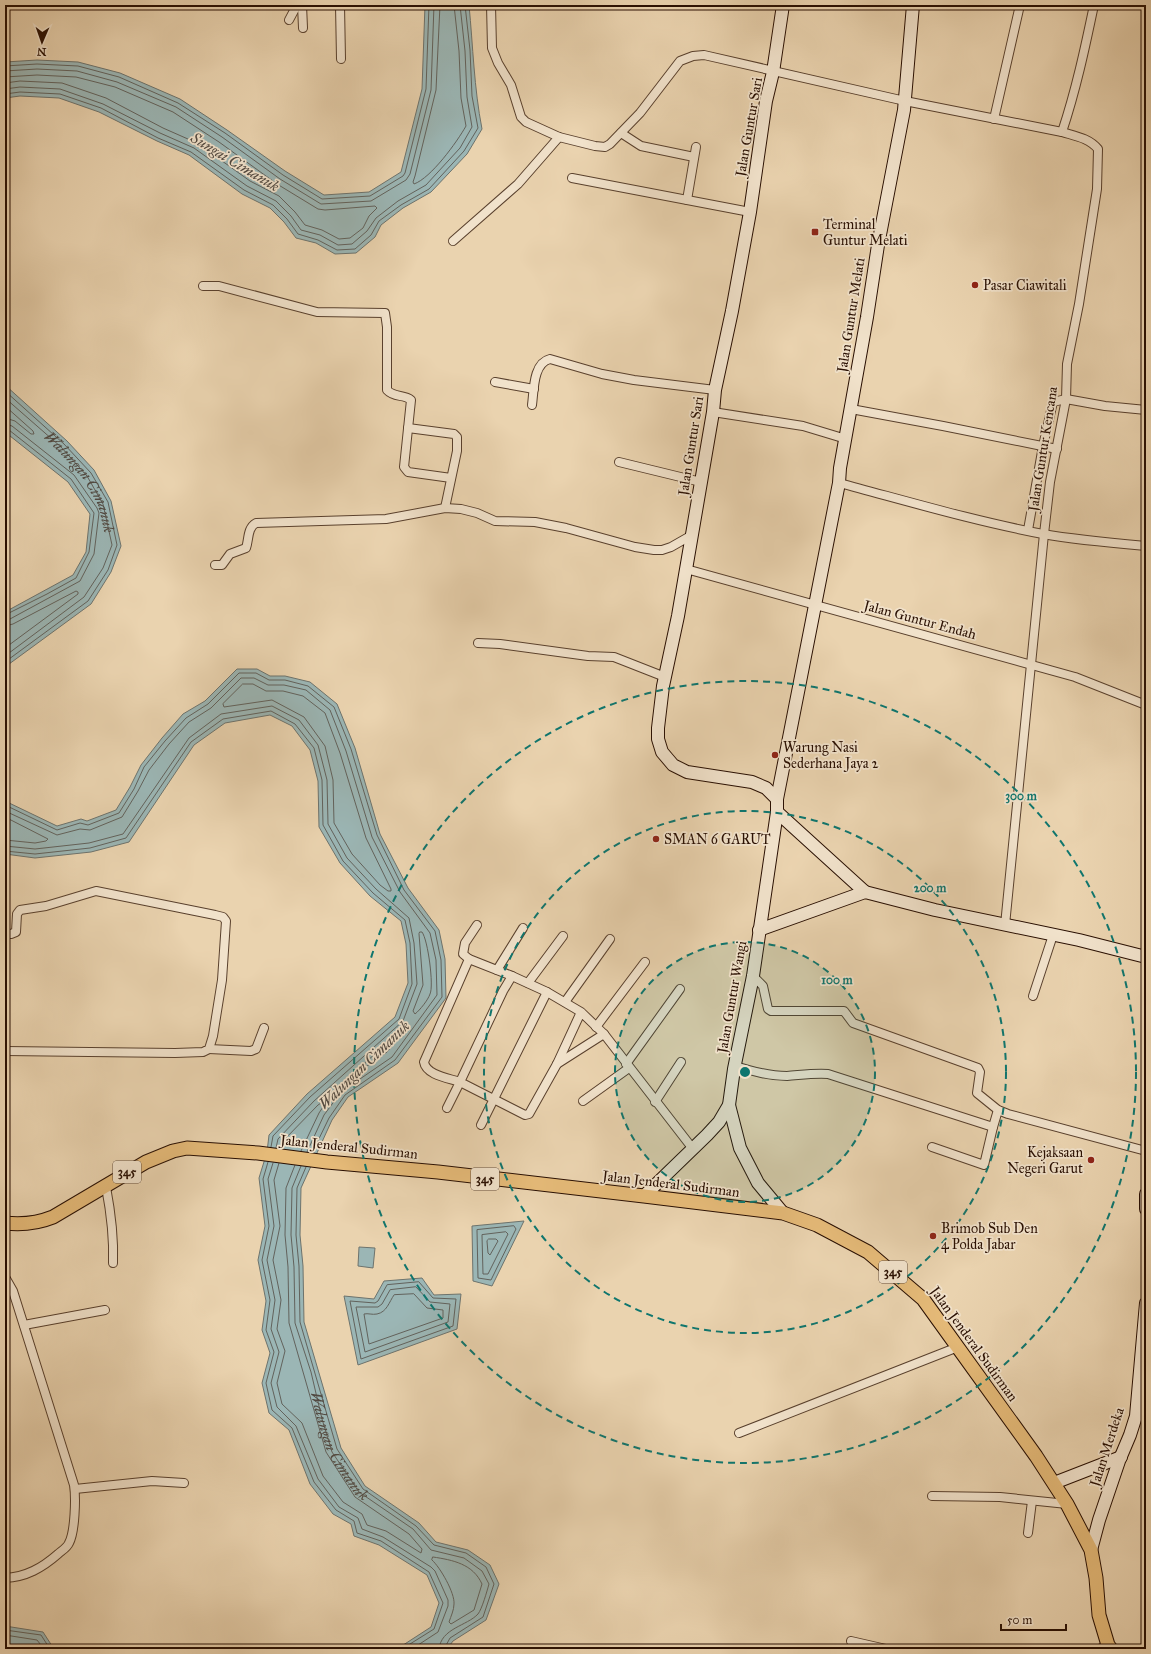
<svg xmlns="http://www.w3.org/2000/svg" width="1151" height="1654" font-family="'IM FELL Great Primer',serif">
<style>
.water{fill:#9bb6b5;stroke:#6d736d}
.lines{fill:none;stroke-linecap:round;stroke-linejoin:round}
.shore{stroke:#62625c;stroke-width:1}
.street-casing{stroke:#59402d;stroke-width:10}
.secondary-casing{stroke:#290f02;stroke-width:14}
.primary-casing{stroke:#290f02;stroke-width:15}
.street{stroke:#f1e2cb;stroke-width:8}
.secondary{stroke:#f1e2cb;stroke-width:12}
.primary{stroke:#e5ba78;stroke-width:13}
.ring{fill:none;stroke:#0f766e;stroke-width:2;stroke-dasharray:7 5}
.poi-dot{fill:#8f2418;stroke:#f1e2cb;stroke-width:1.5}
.labels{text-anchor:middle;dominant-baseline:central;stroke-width:3.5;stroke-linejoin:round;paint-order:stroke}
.shield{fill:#f1e2cb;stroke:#654e3e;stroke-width:1}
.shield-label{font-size:13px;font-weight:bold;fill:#290f02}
.street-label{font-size:14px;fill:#290f02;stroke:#f1e2cb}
.poi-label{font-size:14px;fill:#290f02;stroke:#f1e2cb;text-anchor:start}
.water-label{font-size:15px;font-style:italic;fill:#514941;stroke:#f1e2cb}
.centre{fill:#0f766e;stroke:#f1e2cb;stroke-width:2}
.ring-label{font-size:12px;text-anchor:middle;font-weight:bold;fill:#0f766e;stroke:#f1e2cb;stroke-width:3.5;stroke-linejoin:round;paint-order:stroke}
</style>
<rect width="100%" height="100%" fill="#ead3af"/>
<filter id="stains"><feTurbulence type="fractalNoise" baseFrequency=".005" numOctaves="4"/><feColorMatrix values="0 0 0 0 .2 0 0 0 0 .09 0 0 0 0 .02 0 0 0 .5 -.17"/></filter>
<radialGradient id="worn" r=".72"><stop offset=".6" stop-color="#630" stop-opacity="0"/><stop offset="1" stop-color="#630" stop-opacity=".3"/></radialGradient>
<g class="water">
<path d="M425,5H469C473,46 474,88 482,129L467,154L431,192L403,208L381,225L375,237L356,253L335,254L316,243L296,238L284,222L270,208L242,194L189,155L157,141L99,112L59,98L20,96L5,98V62L37,60L78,62L120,73L180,99L227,130L285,171L324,195L369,192L401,172L422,89Z"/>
<path d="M5,385L67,441L94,470L111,501L121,546L111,572L91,604L5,667V612L73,575L86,552L90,514L68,482L5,432Z"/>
<path d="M237,669H257L270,676H285L310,682L337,704L355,748L380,834L408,888L439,930L445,959L446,998L398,1063L348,1097L332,1120L301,1188L300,1235L303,1266L304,1322L341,1448L365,1486L419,1523L436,1542L468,1550L490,1565L499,1584L486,1620L453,1641L447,1649H397L431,1627L439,1603L427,1575L379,1545L354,1536L351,1524L333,1514L310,1484L289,1430L269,1413L262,1383L270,1353L262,1330L266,1301L258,1260L265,1226L259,1178L267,1152L269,1135L307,1094L395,1017L408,983L406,944L401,921L370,896L340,863L319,827L318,781L310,750L292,726L270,715L225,723L194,745L129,842L91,852L35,858L5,854V801L57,826L81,819L87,821L116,810L130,787L141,765L162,738L183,714L205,701Z"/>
<path d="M524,1221L492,1286L473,1281L472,1226Z"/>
<path d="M359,1247L375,1248L373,1268L358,1266Z"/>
<path d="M422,1278L434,1295L461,1294L457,1329L358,1365L344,1296L374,1299L384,1281Z"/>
<path d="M5,1626L43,1632L54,1649H5Z"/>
</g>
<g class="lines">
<g class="shore">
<path d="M440,5L436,90L415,176L413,182L414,184C431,178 457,142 466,126L461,98L459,51L454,5"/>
<path d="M5,66L37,64L78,66L119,77L178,103L225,133L283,175L322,199L370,196L403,176L405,173L426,89L429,5"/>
<path d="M5,71L37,69L77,71L117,82L176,107L222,137L280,179L321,204L371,201L406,180L410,174L431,90L434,5"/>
<path d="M5,77L37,75L76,77L115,87L173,112L219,142L277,184L318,209L325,210L375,206L377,208L369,216L363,228L350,238L339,239L322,230L305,225L295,212L279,196L250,181L197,143L163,128L106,98L62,83L20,81L5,83"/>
<path d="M5,89L20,87L60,89L103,104L160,133L194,148L247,186L276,201L291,216L301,230L320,235L338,245L352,244L367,231L376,218L398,201L426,185L460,148L472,127L467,97L465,51L460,5"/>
<path d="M5,94L20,92L60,94L101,108L158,138L191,152L244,190L273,205L287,219L298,234L318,240L337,250L355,249L371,235L379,221L401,205L429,189L464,151L478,128L472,96L470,50L465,5"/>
<path d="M5,391L64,444L91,473L108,502L117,545L108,570L88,601L5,662"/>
<path id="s1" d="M5,398L61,447L87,476L103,504L112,545L103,568L84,597L5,656"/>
<path d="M5,406L33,431L34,434H31L15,421L5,418"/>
<path d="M5,424L12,426L74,475L97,508L99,513L94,554L80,581L10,619L5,620"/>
<path d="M5,429L9,430L71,479L94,513L89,552L76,578L47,594L5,615"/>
<path d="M5,626L13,624L76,591L78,592V594L5,648"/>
<path d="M243,684H253L266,691H283L303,696L325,713L340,753L366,838L391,889V891H388L380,885L352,854L334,823L333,780L325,746L304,717L272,700L224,707L223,704Z"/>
<path d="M5,805L57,830L80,823L88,825L119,813L134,789L144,767L165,741L186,718L208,704L239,673H256L269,680H285L308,686L334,707L351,749L377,835L404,890L435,931L441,960L442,997L395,1060L345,1095L329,1118L312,1153"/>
<path d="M5,811L57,835L80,829L90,830L122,817L138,791L149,770L169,744L189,722L211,708L241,678H254L268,685H284L306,690L330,710L346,751L372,837L400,892L430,933L436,960L437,995L392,1057L341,1092L324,1115L307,1152"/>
<path d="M5,817L48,839L46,841L35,843L5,840"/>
<path d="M5,846L35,849L89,843L123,834L189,738L221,714L272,706L299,720L318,745L327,780L328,824L347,858L376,889L409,918L414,943L417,984L403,1021L314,1101L278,1139L276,1148"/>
<path d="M5,851L35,854L90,848L126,838L191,742L223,719L271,711L295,724L314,748L322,780L323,825L343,861L373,893L405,920L410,943L412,984L399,1019L310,1097L273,1136L271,1147"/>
<path d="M420,932H422C428,940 434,986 430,994C428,1000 420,1010 415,1014L413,1011L423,985L419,934Z"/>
<path d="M393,1039H395L396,1041L387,1052L367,1066H365V1063Z"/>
<path d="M282,1149L283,1141L318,1105L324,1101L325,1104L319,1113L301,1151"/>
<path d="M268,1162L263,1179L269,1226L262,1260L270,1300L266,1330L274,1352L266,1383L272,1410L292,1428L314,1482L336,1510L354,1521L357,1533L381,1541L429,1572L443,1603L434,1629L402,1649"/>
<path d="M273,1163L268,1179L274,1226L267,1260L275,1300L271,1329L279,1352L271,1383L277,1407L296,1426L318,1479L339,1507L358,1518L362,1529L383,1537L431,1567L435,1571L448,1600V1606L438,1632L412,1649"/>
<path d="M279,1163L274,1180L280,1226L273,1260L281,1300L277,1329L285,1351L277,1383L282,1404L302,1423L323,1476L343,1502L362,1514L367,1525L386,1531L421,1553L422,1549L409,1534L355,1497L326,1452L289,1323L288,1267L285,1235L286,1188L295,1165"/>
<path id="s2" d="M301,1166L292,1188L291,1235L294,1267L295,1323L311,1372L322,1419L332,1452L359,1492L413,1529L431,1550L464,1558L482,1571L489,1584C487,1591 482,1609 478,1614C467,1626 441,1628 439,1649"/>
<path d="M306,1167L297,1188L296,1235L299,1266L300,1322L337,1449L363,1489L416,1526L434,1545L466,1553L486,1567L494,1584L483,1617L450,1638L444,1649"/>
<path d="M514,1226L516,1229L491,1280L478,1278L477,1230Z"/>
<path d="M506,1232L508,1234L488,1274H483L482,1235Z"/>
<path d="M489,1239H496L498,1241L490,1255L488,1253L487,1241Z"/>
<path d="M419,1282L433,1298L456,1299L453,1326L361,1359L350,1301L375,1303L378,1301L387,1285Z"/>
<path d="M416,1287L430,1302L450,1304L448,1322L365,1352L356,1307H378L382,1304L390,1290Z"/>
<path d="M414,1294L427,1308L443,1310V1318L369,1344L364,1314C368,1313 372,1315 377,1314C387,1312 389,1302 394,1295Z"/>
<path d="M433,1557C453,1560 473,1564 482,1584L474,1610L451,1624L449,1622C451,1616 454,1610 454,1604C455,1593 440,1567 432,1560Z"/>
<path d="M5,1630L41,1635L50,1649"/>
<path d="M5,1635L37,1640L44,1649"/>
</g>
<g class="street-casing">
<g id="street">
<path d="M302,5L303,28"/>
<path d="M340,5L341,59"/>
<path d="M491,5L492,48L498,63L511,85L521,117L526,122L559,137L595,146L605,147L610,144L640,113L680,61L693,56L704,55L905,101L1062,132C1075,136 1089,138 1098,149L1097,189L1079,304L1067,364L1066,399L1050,482L1044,534L1005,925"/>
<path d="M289,20L297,5"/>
<path d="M994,119L1020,5"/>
<path d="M1062,132C1076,90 1085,48 1094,5"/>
<path d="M621,133L641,146L694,157"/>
<path d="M572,178L750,212"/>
<path d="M687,200L696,147"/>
<path d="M453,241L518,184L559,137"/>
<path d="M203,286H219L317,312L385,313L387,327V390C394,398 404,394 411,400L404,467L408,472L451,478"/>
<path d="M495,382L534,389"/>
<path d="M532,405C534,390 533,363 550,359L602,374L634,380L715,390"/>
<path d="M851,409L943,426L1057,449"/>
<path d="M713,412L803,426L846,439"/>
<path d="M408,428L454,434L457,437V451L445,508"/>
<path d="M619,462L701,482"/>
<path d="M839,483C907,501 974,521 1043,534C1077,540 1112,543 1146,546"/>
<path d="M1028,530L1043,446L1053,402L1066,399L1105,406L1146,410"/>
<path d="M215,565H222L230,554L246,548C249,540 247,528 256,523L386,519L445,508L461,509L477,513L495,521L535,522L566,528L635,547L654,550H662L671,547L692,535"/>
<path d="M686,569L1075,677L1146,705"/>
<path d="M478,643L500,644L588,656L614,657L665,677"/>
<path d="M5,934H11L16,932L17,914L20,910L46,906L96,891L215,915L223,917L226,921L222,980L213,1036L209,1049L203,1052L175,1053L5,1051"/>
<path d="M469,959L463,954L465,943L477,925"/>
<path d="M497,970L523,928"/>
<path d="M753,976L763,986L768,1009L771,1011H844L853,1023L978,1068L980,1072L977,1093L998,1110L1008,1114L1146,1151"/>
<path d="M528,983L563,936"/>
<path d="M1033,996L1053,935"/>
<path d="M565,1002L610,939"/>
<path d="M581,1012L557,1064L529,1114L525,1115L460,1082L503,991L512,976L547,992L581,1012L604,1034L693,1149"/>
<path d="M596,1027L645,962"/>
<path d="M209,1049L251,1051L256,1049L264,1028"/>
<path d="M557,1064L604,1034"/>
<path d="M626,1064L680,989"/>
<path d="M735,1066C752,1071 769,1076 787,1076C801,1075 814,1073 828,1074L993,1127L998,1110"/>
<path d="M583,1101L629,1068"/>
<path d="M655,1102L681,1062"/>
<path d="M447,1108L460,1082C448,1078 426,1075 424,1062L469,959L512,976"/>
<path d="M481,1125L547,992"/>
<path d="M932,1147L984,1165L993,1127"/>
<path d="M106,1187C111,1213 114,1236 113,1263"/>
<path d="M5,1277L13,1291L74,1485C76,1498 75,1532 69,1543C67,1548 61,1551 58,1554C42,1568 26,1577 5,1578"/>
<path d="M24,1325L105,1310"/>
<path d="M739,1433L958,1347"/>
<path d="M75,1489L152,1481L184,1483"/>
<path d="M932,1496L1000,1497L1067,1504"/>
<path d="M1028,1533L1032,1501"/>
<path d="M851,1641L886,1649"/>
<path d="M1099,1649L1108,1645"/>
</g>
</g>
<g class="secondary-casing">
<g id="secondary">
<path d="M777,799L839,483L840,468L867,317L878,245L904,110L913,5"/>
<path d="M777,812L865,892"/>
<path d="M759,930L865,892L935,910L1079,940L1146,957"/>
<path d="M729,1105L740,1148L758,1183L783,1213"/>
<path d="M1146,1194V1209"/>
<path d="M644,1196L707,1135L719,1122L729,1105L734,1069L753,976L777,812V799L766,788L752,782L687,772L673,765L662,752L658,739V728L663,686L678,616L701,482L713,412L715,390L732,311L750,212L766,101L773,72L783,5"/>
<path d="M1054,1483L1121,1457"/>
<path d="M1091,1550L1099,1520L1119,1461L1130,1435L1136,1416L1146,1303"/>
</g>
</g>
<g class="primary-casing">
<path id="primary" d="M5,1223C22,1225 38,1223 53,1217L146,1162L173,1151L187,1148L258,1153L327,1162L438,1172L644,1196L783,1213L817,1225L868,1252L923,1299L1036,1456L1067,1504L1091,1550L1096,1578L1099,1615L1108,1645L1111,1649"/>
</g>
<use href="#street" class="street"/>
<use href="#secondary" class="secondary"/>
<use href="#primary" class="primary"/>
</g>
<circle cx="745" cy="1072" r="130" fill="#0f766e" fill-opacity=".12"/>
<g class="ring">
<circle cx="745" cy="1072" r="130"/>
<circle cx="745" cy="1072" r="261"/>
<circle cx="745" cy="1072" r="391"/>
</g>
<g class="poi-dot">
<rect x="811" y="228" width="8" height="8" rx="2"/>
<circle cx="975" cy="285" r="4"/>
<circle cx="775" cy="755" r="4"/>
<circle cx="656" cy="839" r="4"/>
<circle cx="1091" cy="1160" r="4"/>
<circle cx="933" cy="1236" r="4"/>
</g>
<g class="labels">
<g class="shield">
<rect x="113" y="1161" width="28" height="22" rx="3"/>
<rect x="471" y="1168" width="28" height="22" rx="3"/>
<rect x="879" y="1261" width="28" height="22" rx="3"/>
</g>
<g class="shield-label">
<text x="127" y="1172">345</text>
<text x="485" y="1179">345</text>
<text x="893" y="1272">345</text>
</g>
<g class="street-label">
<text transform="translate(749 127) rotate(-80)">Jalan Guntur Sari</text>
<text transform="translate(851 315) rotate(-81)">Jalan Guntur Melati</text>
<text transform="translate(691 446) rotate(-81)">Jalan Guntur Sari</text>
<text transform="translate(1043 449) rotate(-81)">Jalan Guntur Kencana</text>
<text transform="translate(920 620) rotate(15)">Jalan Guntur Endah</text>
<text transform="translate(732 997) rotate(-80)">Jalan Guntur Wangi</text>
<text transform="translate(349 1147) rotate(6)">Jalan Jenderal Sudirman</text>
<text transform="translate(671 1184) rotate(7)">Jalan Jenderal Sudirman</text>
<text transform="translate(974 1344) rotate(54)">Jalan Jenderal Sudirman</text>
<text transform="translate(1107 1447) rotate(-72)">Jalan Merdeka</text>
</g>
<g class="poi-label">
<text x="823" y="224">Terminal<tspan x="823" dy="16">Guntur Melati</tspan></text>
<text x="983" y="285">Pasar Ciawitali</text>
<text x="783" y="747">Warung Nasi<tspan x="783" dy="16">Sederhana Jaya 2</tspan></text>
<text x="664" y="839">SMAN 6 GARUT</text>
<text x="1083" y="1152" text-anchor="end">Kejaksaan<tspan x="1083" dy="16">Negeri Garut</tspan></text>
<text x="941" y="1228">Brimob Sub Den<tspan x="941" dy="16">4 Polda Jabar</tspan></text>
</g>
<g class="water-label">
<text transform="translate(235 162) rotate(31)">Sungai Cimanuk</text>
<text stroke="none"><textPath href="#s1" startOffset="115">Walungan Cimanuk</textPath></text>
<text transform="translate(364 1065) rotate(-44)">Walungan Cimanuk</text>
<text stroke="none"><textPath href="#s2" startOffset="291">Walungan Cimanuk</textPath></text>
</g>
</g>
<circle cx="745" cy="1072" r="6" class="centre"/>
<g class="ring-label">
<text x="1021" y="800">300 m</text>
<text x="930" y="892">200 m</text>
<text x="837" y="984">100 m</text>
</g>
<rect width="1151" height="1654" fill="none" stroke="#ead3af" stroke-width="20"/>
<rect x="6" y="6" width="1139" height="1642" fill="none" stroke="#290f02" stroke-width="2"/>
<rect x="10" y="10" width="1131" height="1634" fill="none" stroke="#290f02"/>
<g transform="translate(42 42) rotate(182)" stroke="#f1e2cb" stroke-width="3" paint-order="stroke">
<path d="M0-3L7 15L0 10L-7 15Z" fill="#290f02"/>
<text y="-6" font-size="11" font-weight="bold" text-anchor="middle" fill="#290f02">N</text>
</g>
<path d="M1001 1624v6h65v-6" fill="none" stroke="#290f02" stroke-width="2"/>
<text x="1007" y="1624" font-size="12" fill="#290f02" stroke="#f1e2cb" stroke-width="3" paint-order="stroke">50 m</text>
<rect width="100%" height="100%" filter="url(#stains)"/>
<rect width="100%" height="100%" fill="url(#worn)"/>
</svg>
